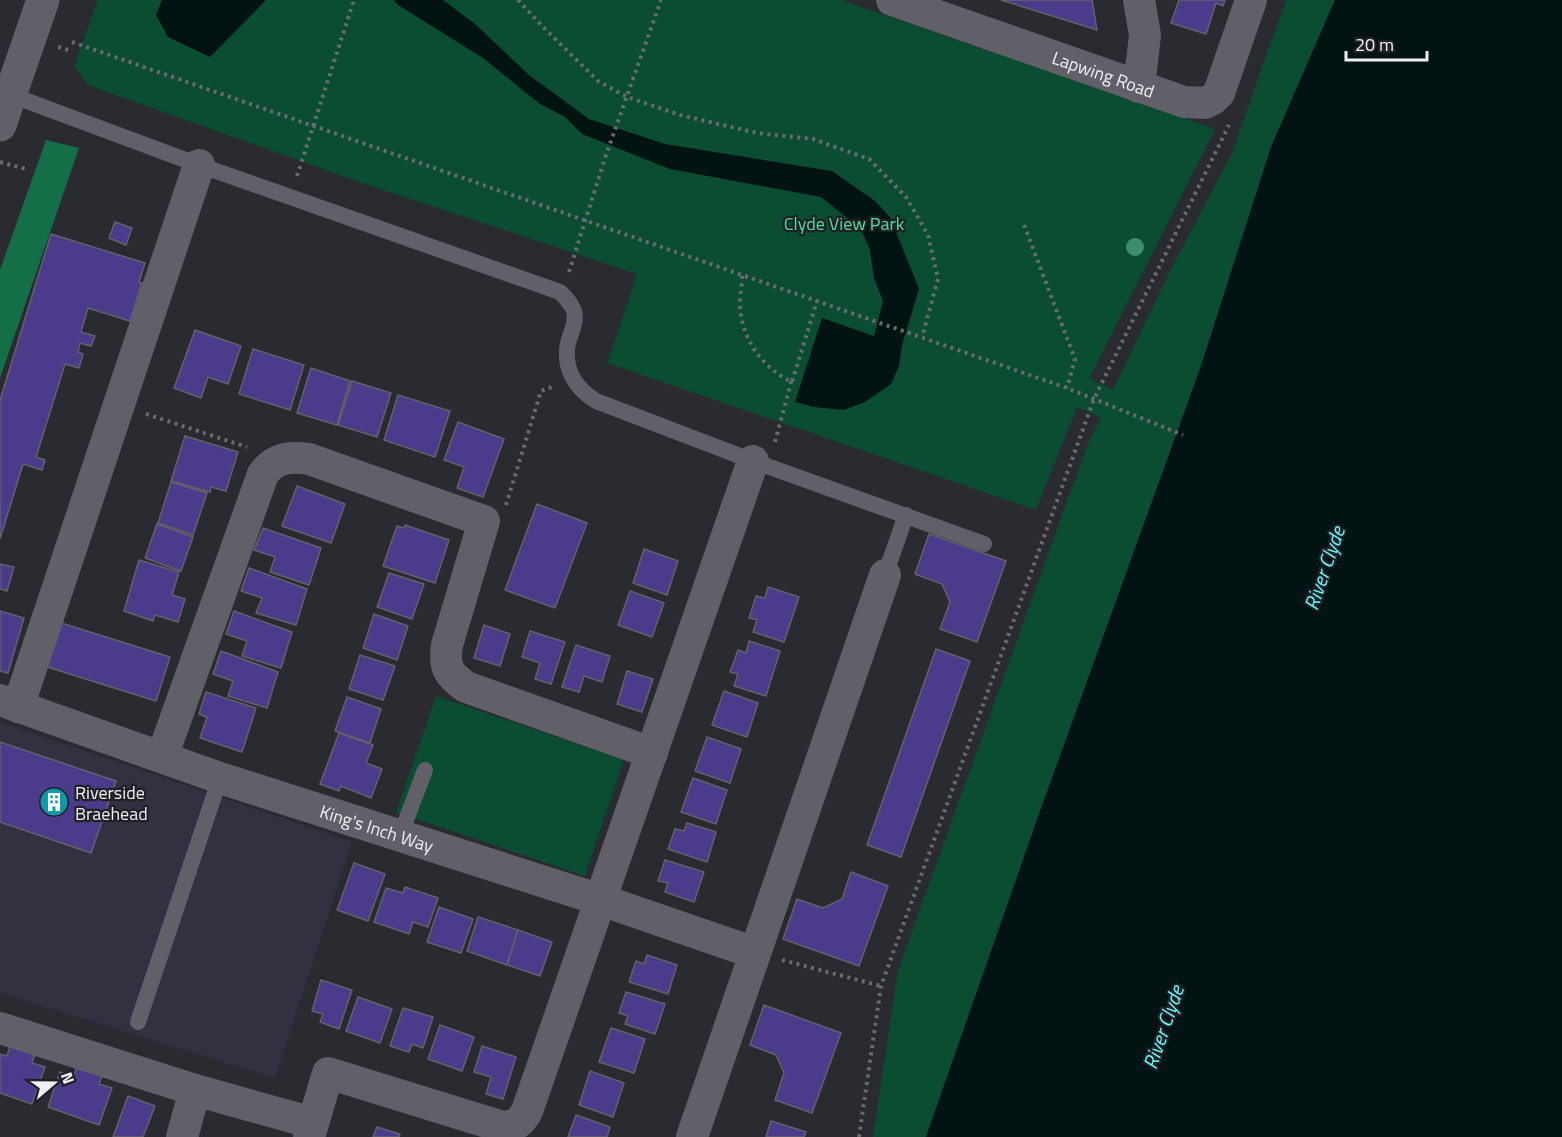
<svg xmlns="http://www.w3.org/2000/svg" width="1562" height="1137" font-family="'Titillium Web',sans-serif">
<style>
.commercial{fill:#323041}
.green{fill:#0a4d31}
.forest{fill:#146f49}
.water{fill:#021313}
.building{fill:#4c3a8a;stroke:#63626a;stroke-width:1.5}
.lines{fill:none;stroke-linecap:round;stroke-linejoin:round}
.path{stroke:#6a6a71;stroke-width:4;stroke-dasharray:3 4.5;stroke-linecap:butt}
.service{stroke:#616068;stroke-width:16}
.minor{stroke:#616068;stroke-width:32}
.tertiary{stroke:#616068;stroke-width:33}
.tree{fill:#3d8e6c}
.labels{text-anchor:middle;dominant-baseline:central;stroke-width:4.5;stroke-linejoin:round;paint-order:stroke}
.street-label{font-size:18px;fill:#efeff4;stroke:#212027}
.park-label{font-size:18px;fill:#4de09c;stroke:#212027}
.poi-label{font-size:18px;fill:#efeff4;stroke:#212027;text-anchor:start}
.water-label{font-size:20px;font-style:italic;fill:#66fbfc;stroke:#212027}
</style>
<rect width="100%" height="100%" fill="#2a2a31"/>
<path class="commercial" d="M0,722L352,842L275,1078L0,993Z"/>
<g class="green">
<path d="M98,0H841L1215,129L1089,379L1113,390L1170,271L1231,155L1286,0H1335L1271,147L1201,366L1038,817L926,1137H873L898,970L1087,446L1101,417L1077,407L1036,510L607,363L637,274L368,185L88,85L74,66Z"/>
<path d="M436,696L624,760L585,876L396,812Z"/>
</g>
<path class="forest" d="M46,140L79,148L0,378V270Z"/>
<g class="water">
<path d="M162,0H266L210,57L168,37L156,15Z"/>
<path d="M394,0H443L475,24L529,75L589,119L665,144L832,171L875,201L890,217L919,289L902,345L899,366L891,384L865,402L844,410L814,407L795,402L822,318L874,336L883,301L874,278L870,250L861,229L821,197L670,169L582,134L565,117L540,104L483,58L398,5Z"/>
<path d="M1335,0H1562V1137H926L1038,817L1201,366L1271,147Z"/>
</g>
<g class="building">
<path d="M1001,0H1092L1097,30Z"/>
<path d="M1179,0H1225L1223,6L1216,3L1206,34L1171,23Z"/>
<path d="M115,222L132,228L126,245L109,238Z"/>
<path d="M51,234L145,263L139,282L142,283L130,321L88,308L81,332L95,336L91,346L80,343L78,352L83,354L79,368L65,364L36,457L45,460L42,470L23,464L0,539V400Z"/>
<path d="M195,330L241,346L228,384L208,377L201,398L174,388Z"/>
<path d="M253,349L304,365L290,410L239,394Z"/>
<path d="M311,368L350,381L337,425L297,413Z"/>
<path d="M352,381L391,393L377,437L338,425Z"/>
<path d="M398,395L450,411L435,457L384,440Z"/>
<path d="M458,422L504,439L483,497L457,488L464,467L444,460Z"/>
<path d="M185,436L238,452L226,491L211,487L210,492L171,481Z"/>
<path d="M171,482L207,493L193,535L158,523Z"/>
<path d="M297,486L345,504L331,543L282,526Z"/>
<path d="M537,504L587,523L555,608L505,590Z"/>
<path d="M157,524L193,537L181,571L145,558Z"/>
<path d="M405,525L449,540L435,583L383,566L397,526L404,528Z"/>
<path d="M263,528L321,548L309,585L270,572L275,557L254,550Z"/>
<path d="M929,534L1006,561L977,642L940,629L950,602L942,584L915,574Z"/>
<path d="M644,549L678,561L667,595L633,583Z"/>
<path d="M139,560L179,572L172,595L185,599L178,622L155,615L153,621L124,611Z"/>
<path d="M0,564L14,567L7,591L0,589Z"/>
<path d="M249,568L307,589L296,625L256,613L262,598L241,591Z"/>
<path d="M389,573L424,584L412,619L377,607Z"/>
<path d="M768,587L799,597L784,642L753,632L757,620L749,618L756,596L765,598Z"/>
<path d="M630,591L664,603L652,637L618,625Z"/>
<path d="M0,611L24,618L8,673L0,671Z"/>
<path d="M234,611L292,632L281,668L242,656L247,641L226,634Z"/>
<path d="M374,614L408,626L397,660L363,648Z"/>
<path d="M58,622L170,657L156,701L44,666Z"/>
<path d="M484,625L510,634L500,666L474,658Z"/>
<path d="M530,631L565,642L551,684L535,679L540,663L522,657Z"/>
<path d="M749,641L780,651L766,696L734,686L738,674L730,672L738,650L746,653Z"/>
<path d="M576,645L610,656L602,682L584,676L579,692L562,687Z"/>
<path d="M936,649L970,661L901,857L867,845Z"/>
<path d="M221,651L278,672L267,708L228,696L233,681L213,674Z"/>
<path d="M360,655L395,666L383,700L349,689Z"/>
<path d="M627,671L653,679L642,712L617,704Z"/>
<path d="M724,691L758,703L747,737L712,725Z"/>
<path d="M206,692L256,708L242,752L200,738L207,717L199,714Z"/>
<path d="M347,697L381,709L370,743L335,731Z"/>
<path d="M339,733L373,745L366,763L382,769L371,798L341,786L339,791L320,784Z"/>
<path d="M707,737L741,749L730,783L695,771Z"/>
<path d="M0,742L116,781L91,853L0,822Z"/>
<path d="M693,778L727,790L716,824L681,812Z"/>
<path d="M687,823L716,832L707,862L668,849L675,829L684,831Z"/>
<path d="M665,860L704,872L694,902L665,892L668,883L658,881Z"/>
<path d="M354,863L385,874L368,921L337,910Z"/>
<path d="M851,872L888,886L859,966L783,939L797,899L823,908L842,899Z"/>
<path d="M405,887L438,898L428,927L413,922L409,934L374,922L386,888L403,893Z"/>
<path d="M439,907L473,919L461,953L427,942Z"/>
<path d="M478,917L518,930L507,965L467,951Z"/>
<path d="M518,930L552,942L540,976L507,965Z"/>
<path d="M647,955L677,965L668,994L629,982L636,961L644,964Z"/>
<path d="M321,980L352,990L339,1029L320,1022L323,1014L312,1011Z"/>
<path d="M626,992L665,1004L655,1034L625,1024L628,1016L619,1013Z"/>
<path d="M358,997L392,1009L380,1043L346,1031Z"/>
<path d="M764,1005L841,1033L812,1113L775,1100L784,1073L776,1055L750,1045Z"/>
<path d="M403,1008L433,1017L423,1048L412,1044L409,1052L390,1046Z"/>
<path d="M440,1025L474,1037L462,1071L428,1059Z"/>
<path d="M611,1028L645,1039L634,1073L599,1062Z"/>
<path d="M10,1046L35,1054L32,1063L45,1067L32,1104L0,1093V1054L7,1056Z"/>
<path d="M482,1046L516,1057L503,1099L486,1094L491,1077L474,1072Z"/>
<path d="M77,1067L102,1076L99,1084L112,1088L99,1125L48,1107L60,1072L73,1077Z"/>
<path d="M590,1071L624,1083L613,1117L579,1105Z"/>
<path d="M128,1096L155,1106L143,1137H113Z"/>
<path d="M576,1115L610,1127L607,1137H568Z"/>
<path d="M771,1121L806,1132L804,1137H766Z"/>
<path d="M377,1127L400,1134L399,1137H373Z"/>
</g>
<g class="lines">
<g class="path">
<path d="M518,0L542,26L598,81L627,97L680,115L757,133L813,139L869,159L906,197L928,235L938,279L922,337"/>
<path d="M72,42L1067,388L1183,435"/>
<path d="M58,47L69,50"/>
<path d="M0,162L26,169"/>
<path d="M297,176L354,0"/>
<path d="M1024,225L1075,359L1067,388"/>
<path d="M569,272L605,158L661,0"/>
<path d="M742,276C742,285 740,295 740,304C741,338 761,367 792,382L817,301"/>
<path d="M146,414L247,447"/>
<path d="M775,442L792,379"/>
<path d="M506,505L541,391L555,386"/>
<path d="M782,960L881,986"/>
<path d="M859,1137L881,986L1094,399L1229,125"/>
</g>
<g class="service">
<path d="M11,95L199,165L560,292C566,298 571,303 574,311C577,322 571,332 568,343C563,368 575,388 596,401L753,461L984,544"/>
<path d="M885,575L906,515"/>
<path d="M400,836L425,770"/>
<path d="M138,1022L220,778"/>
</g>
<g class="minor">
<path id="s1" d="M892,0L1184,102L1205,103L1213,99L1219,93L1251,0"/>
<path d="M1139,0L1145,35L1139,87"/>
<path id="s2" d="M0,700L220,778L601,900L755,953"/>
<path d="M18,707L199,165"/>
<path d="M162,757L263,474C275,458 289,456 309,459L484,521L447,645C444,666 447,674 466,687L652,753"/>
<path d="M0,1028L195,1090"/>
<path d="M182,1137L195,1090L313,1123"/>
<path d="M309,1137L328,1073L503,1127C516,1126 521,1122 527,1111L753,461"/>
<path d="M692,1137L885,575"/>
</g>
<path class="tertiary" d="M0,125L43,0"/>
</g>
<circle class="tree" cx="1135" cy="247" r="9"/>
<defs>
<g id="building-disc" transform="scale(1.5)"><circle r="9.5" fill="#0f9aa8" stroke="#212027"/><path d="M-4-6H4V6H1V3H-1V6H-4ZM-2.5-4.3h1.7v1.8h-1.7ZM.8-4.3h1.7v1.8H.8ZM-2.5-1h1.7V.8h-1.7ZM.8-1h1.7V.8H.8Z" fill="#fff"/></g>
</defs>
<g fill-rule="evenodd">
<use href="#building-disc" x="54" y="802"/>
</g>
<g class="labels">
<g class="street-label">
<text stroke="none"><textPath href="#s1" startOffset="224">Lapwing Road</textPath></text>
<text stroke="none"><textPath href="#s2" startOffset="398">King's Inch Way</textPath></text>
</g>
<g class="park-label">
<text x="844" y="223">Clyde View Park</text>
</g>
<g class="poi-label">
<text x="75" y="792">Riverside<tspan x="75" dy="21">Braehead</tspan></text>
</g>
<g class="water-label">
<text transform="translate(1324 568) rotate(-71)">River Clyde</text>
<text transform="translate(1163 1027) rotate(-71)">River Clyde</text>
</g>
</g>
<g transform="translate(54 1083) rotate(70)" stroke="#212027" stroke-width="4.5" paint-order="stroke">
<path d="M0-4.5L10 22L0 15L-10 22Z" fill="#efeff4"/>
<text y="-9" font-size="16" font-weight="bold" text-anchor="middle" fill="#efeff4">N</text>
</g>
<path d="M1346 51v9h81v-9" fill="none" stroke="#efeff4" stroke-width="3"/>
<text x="1355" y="51" font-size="18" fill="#efeff4" stroke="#212027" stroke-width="4.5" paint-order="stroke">20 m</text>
</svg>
